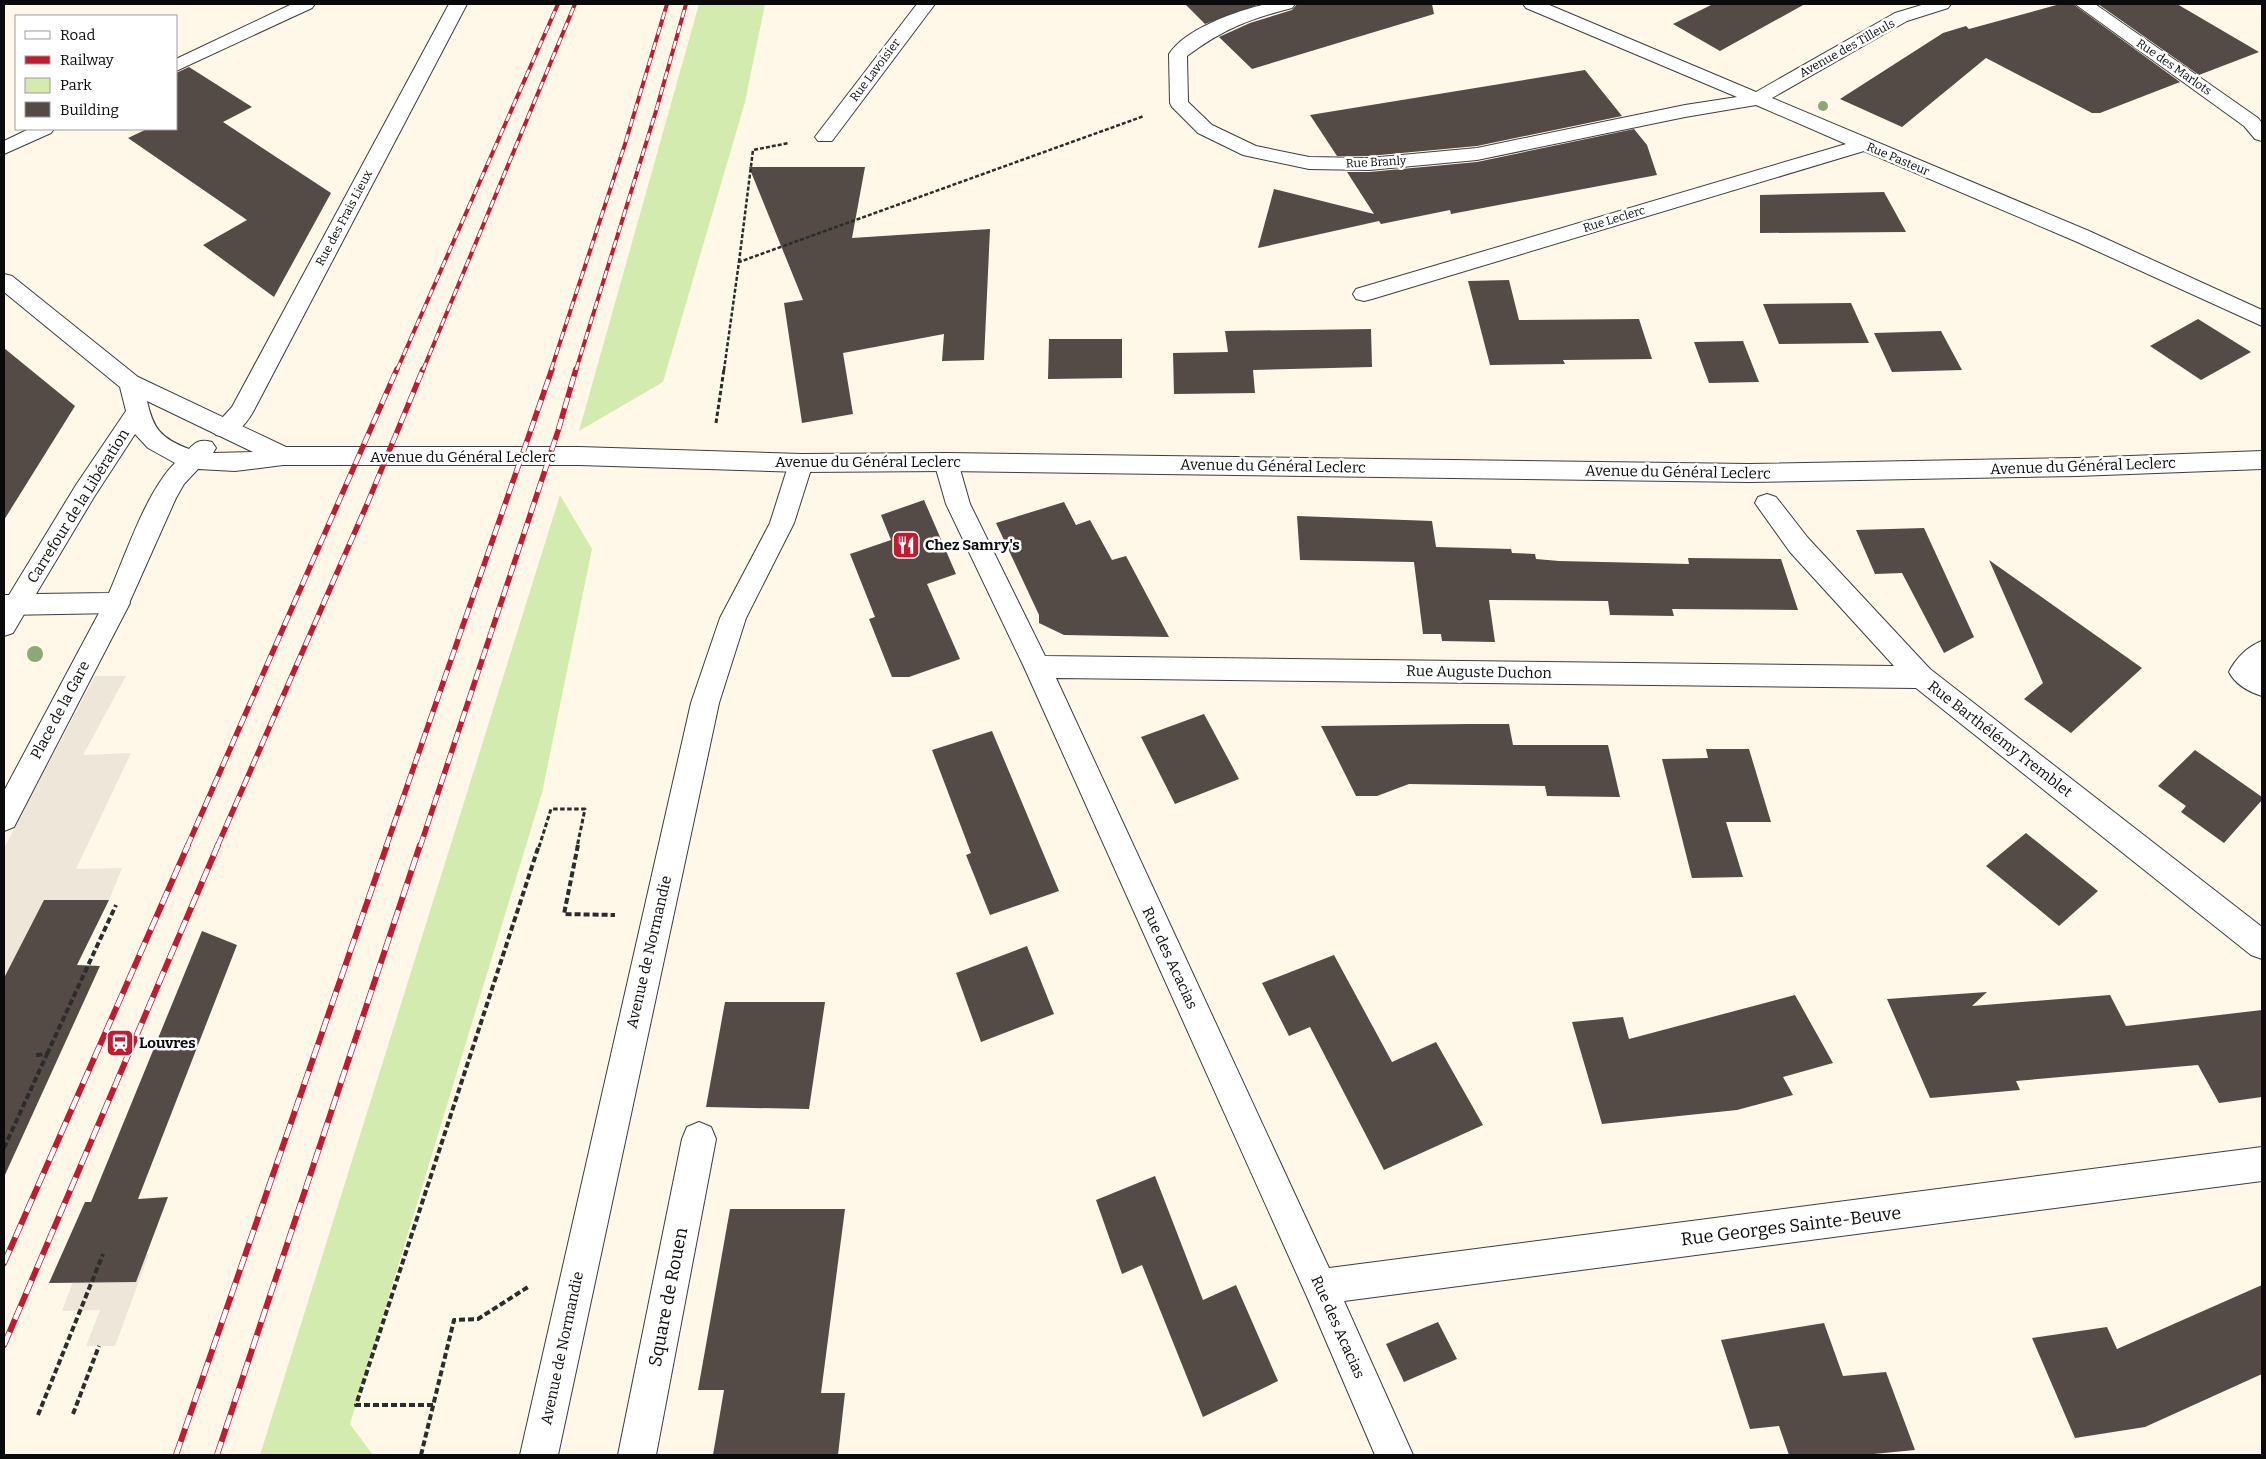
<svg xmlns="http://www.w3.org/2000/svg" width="2266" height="1459" font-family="Bitter,serif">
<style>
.green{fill:#d4ebaf}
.plaza{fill:#eee6d8}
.building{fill:#544a46}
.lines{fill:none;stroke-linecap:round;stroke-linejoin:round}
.service-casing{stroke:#3d3d3d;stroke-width:2}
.minor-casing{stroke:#3d3d3d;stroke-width:2}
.tertiary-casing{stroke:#3d3d3d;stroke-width:2}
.path-far2{stroke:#2c2c2c;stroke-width:2.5;stroke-dasharray:4 2;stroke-linecap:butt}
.path-far1{stroke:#2c2c2c;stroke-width:3;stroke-dasharray:4.5 2.5;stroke-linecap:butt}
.path{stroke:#2c2c2c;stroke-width:4;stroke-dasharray:6 3;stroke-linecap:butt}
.service{fill:#fff;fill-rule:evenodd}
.minor{fill:#fff;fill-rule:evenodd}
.tertiary{fill:#fff;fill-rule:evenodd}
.rail-far2-casing{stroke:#c21a31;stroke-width:4}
.rail-far1-casing{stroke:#c21a31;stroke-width:5.5}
.rail-casing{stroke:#c21a31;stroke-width:6}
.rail-far2{stroke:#fff;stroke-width:2.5;stroke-dasharray:8;stroke-linecap:butt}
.rail-far1{stroke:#fff;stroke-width:4;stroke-dasharray:11;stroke-linecap:butt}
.rail{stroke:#fff;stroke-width:4.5;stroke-dasharray:14;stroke-linecap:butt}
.tree{fill:#8da776}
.labels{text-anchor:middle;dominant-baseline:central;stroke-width:5;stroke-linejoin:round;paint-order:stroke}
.far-street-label{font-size:12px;fill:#0a0a0a;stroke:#fff}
.street-label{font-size:15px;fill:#0a0a0a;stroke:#fff}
.poi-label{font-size:15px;font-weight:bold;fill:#0a0a0a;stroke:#fff;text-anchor:start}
.near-street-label{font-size:18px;fill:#0a0a0a;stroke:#fff}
</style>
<rect width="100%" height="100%" fill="#fff8e8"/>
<g class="green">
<path d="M699,4H765L745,102L663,382L579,431Z"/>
<path d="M560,495L592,549L542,793L350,1424L373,1455H260Z"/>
</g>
<g class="plaza">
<path d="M95,676H126L83,755L131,753L76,869L122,868L109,900H44L4,978V848Z"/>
<path d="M149,1254L115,1346H86L100,1310L62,1311L83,1255Z"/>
</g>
<g class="building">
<path d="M1185,4H1260L1205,24Z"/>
<path d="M1297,4H1432L1434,14L1252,69L1219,37L1250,23L1292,10Z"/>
<path d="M1713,4H1805L1720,51L1673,24Z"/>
<path d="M2060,4H2073L2180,82L2100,113H2092L1986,58L1902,127L1840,99L1943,33L1966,26L1969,29Z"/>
<path d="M2098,4H2177L2259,52L2199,75Z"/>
<path d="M189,67L252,107L223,122L331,193L274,297L203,245L247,220L128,138L147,129H176V73Z"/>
<path d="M1585,70L1622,116L1477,146L1369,156H1337L1310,115Z"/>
<path d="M1634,129L1647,145L1657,175L1451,214L1450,210L1381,224L1379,221L1258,248L1274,189L1374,214L1347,172H1369L1477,162Z"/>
<path d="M749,167H865L852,238L990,229L984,360L942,361L944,334L843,353L853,414L802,423L784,303L803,300Z"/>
<path d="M1884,192L1906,232L1760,233V195Z"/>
<path d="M1509,280L1519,320L1639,319L1652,359L1563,360L1565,364L1490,365L1468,281Z"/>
<path d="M1851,303L1869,343L1779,344L1763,304Z"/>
<path d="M2198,319L2251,352L2201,380L2150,346Z"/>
<path d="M1371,329L1372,367L1253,370L1255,393L1174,394L1173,353L1228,352L1225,331Z"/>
<path d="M1941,331L1962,370L1892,372L1874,333Z"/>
<path d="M1049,339H1122V378L1048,379Z"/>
<path d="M1743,341L1759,382L1709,383L1694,342Z"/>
<path d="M4,348L75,406L4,520Z"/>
<path d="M924,500L956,574L927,584L960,659L909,677H892L869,619L875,617L850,554L891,540L881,515Z"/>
<path d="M1064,502L1076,525L1090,520L1112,560L1126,556L1169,637L1064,635L1039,623V615L996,523Z"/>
<path d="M1297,516L1432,521L1436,547L1511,549L1512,553L1535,554L1536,559L1559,561L1689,564L1688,558L1781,559L1798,610L1672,609L1674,616L1610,615L1608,601L1489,600L1495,642L1442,641L1441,634H1423L1414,562L1300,560Z"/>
<path d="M1924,528L1974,637L1944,653L1902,573L1875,574L1856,530Z"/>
<path d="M1989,560L2142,668L2071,733L2024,699L2043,683Z"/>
<path d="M1204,714L1239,779L1175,804L1141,737Z"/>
<path d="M1468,724H1509L1513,745H1608L1620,797L1547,796L1545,786L1409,784L1377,796H1356L1321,726Z"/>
<path d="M992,731L1059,891L990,915L966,855L971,853L932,750Z"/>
<path d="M1706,749H1749L1771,822H1726L1743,877L1692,878L1662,759L1708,758Z"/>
<path d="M2195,750L2262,797V800L2224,843L2181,812L2186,806L2158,786Z"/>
<path d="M2026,833L2098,891L2059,926L1986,866Z"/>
<path d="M44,900H109L77,965L100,966L4,1177V978Z"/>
<path d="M202,931L237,945L138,1199L168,1197L136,1282L49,1283L85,1202H91Z"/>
<path d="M1027,946L1054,1014L981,1042L956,973Z"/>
<path d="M1334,955L1392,1062L1436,1042L1483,1125L1384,1170L1310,1027L1289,1036L1262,983Z"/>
<path d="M1987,992L1972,1006L2110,995L2126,1026L2262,1010V1097L2219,1103L2198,1065L2016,1081L2020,1090L1930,1098L1887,999Z"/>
<path d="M1795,995L1833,1063L1783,1077L1793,1095L1737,1110L1602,1124L1572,1022L1623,1017L1629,1039Z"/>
<path d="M725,1002H825L809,1109L706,1107Z"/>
<path d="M1155,1176L1203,1300L1236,1285L1278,1381L1203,1417L1142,1265L1122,1274L1096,1200Z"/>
<path d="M730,1209H845L821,1393H845L838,1455H713L724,1390H698Z"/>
<path d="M2262,1285V1374L2145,1427L2075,1438L2032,1338L2107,1327L2117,1349Z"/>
<path d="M1438,1322L1457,1359L1404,1382L1386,1344Z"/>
<path d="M1824,1323L1843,1376L1886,1372L1915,1450L1863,1455H1789L1779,1426L1750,1429L1721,1340Z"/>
</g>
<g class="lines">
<g class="service-casing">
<g id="service">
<path d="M117,593L126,596L130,603L14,827L4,831V791L108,596Z"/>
<path d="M17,594L26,597L30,604L13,633L4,636V604L8,597Z"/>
<path d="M2262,641V696C2249,692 2235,684 2229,672C2235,659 2248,646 2262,641Z"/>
<path d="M699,1122L711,1127L716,1139L656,1455H618L682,1139L687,1127Z"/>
</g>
</g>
<g class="minor-casing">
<g id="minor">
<path d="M292,4H315L312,8L176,71V59Z"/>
<path d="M449,4H467L253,412C245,426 232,440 216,435L212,429L232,407Z"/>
<path d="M917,4H935L832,141H818L815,137L818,133Z"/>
<path d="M1266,4H1295L1292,8C1249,19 1223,29 1187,56L1188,102L1212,125L1256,146L1309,157L1369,158L1477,148L1685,105L1737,97L1526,8L1523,4H1547L1756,92L1895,13L1925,4H1951L1948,8L1907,21L1772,98L2089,231L2262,310V326L2075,241L1864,151L1372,299L1364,301L1356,299L1353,294L1356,289L1846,144L1756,105L1685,117L1477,160L1369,170L1309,169L1243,155L1198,133L1172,107L1170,103L1169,54C1186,28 1237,11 1266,4Z"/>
<path d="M2075,4H2095L2258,118L2262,123V141L2255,139L2244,126Z"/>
<path d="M29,129H54L51,133L4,154V141Z"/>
<path d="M946,453L954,456L958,462L970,504L1045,656L1894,666L1790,552L1755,503L1758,497L1767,494L1776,497L1808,538L1930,669L2262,927V959L2251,955L1916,688L1056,678L1329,1268L2262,1147V1181L1344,1301L1413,1455H1375L1308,1299L1024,667L946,504L934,462L938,456Z"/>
<path d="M801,454L809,457L813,463L794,523L746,618L719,703L558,1455H520L691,703L720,618L770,523L789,463L793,457Z"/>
</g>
</g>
<g class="tertiary-casing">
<path id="tertiary" d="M4,274L12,276L138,377L286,447H579L801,454L946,453L1749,464L2077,458L2262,451V469L2077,476L1749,482L946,471L801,472L579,465H283L235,471L198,469L184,484L176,498L126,610L117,613L4,615V595H9L76,485L126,411L120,387L4,292ZM147,401L253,452L213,453L216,448L212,442C201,439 196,441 189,449C160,438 153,428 147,401ZM135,434L148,448L175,463C146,492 126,554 109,593L36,594L94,497Z"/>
</g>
<g class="path-far2">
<path d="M739,262L753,150L789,143"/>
<path d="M724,370L739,262L1144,116"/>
</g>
<g class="path-far1">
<path d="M716,423L724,369"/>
<path d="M539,847L551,809H585L577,847"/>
</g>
<g class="path">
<path d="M578,845L564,914L615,915"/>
<path d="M47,1054L116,905"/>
<path d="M4,1148L47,1054L35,1055"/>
<path d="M433,1405H356L539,845"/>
<path d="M73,1414L99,1346"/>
<path d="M38,1415L103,1254"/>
<path d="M421,1455L454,1320L478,1319L528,1287"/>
</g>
<use href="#service" class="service"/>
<use href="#minor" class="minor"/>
<use href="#tertiary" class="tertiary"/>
<g class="rail-far2-casing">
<g id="rail-far2">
<path d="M397,370L558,4"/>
<path d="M423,370L575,4"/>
<path d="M551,370L625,144L667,4"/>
<path d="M576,370L656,111L686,4"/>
</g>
</g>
<g class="rail-far1-casing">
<g id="rail-far1">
<path d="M187,847L397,369"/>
<path d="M217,847L368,502L423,369"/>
<path d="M386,847L552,369"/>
<path d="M420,847L558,431L576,369"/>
</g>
</g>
<g class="rail-casing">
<g id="rail">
<path d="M4,1263L188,845"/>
<path d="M4,1345L218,845"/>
<path d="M176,1455L387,845"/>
<path d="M217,1455L420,845"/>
</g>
</g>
<use href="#rail-far2" class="rail-far2"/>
<use href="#rail-far1" class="rail-far1"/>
<use href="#rail" class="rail"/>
</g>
<g class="tree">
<circle cx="1823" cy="106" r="5"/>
<circle cx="35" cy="654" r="8"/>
</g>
<defs>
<g id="restaurant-square" transform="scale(1.4375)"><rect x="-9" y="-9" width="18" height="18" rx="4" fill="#c21a31" stroke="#fff"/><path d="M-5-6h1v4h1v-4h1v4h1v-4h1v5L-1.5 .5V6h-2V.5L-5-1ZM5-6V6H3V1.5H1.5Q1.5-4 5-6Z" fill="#fff"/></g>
<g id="station-square" transform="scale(1.4375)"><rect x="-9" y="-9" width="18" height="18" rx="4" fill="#c21a31" stroke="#fff"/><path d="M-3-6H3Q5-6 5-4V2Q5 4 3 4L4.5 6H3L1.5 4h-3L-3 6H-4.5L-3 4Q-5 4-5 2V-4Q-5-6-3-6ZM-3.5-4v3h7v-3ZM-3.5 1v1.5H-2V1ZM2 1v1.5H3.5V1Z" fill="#fff"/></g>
</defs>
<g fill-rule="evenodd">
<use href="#restaurant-square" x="906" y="545"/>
<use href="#station-square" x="120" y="1043"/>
</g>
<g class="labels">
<g class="far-street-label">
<text transform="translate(1847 48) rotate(-29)">Avenue des Tilleuls</text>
<text transform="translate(2174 67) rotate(35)">Rue des Marlots</text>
<text transform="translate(875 70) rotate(-53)">Rue Lavoisier</text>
<text transform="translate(1898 159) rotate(23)">Rue Pasteur</text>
<text transform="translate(1376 162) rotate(-3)">Rue Branly</text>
<text transform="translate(344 218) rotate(-62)">Rue des Frais Lieux</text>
<text transform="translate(1614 219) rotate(-17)">Rue Leclerc</text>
</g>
<g class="street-label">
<text x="463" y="457">Avenue du Général Leclerc</text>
<text x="868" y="462">Avenue du Général Leclerc</text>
<text transform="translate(1273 466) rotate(1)">Avenue du Général Leclerc</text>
<text transform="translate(2083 466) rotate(-2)">Avenue du Général Leclerc</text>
<text transform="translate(1678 472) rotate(1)">Avenue du Général Leclerc</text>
<text transform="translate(78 506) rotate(-58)">Carrefour de la Libération</text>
<text transform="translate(1479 672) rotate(1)">Rue Auguste Duchon</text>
<text transform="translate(60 710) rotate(-62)">Place de la Gare</text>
<text transform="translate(2000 739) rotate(38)">Rue Barthélémy Tremblet</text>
<text transform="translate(649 952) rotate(-77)">Avenue de Normandie</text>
<text transform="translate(1170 958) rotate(65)">Rue des Acacias</text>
<text transform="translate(1338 1327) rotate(66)">Rue des Acacias</text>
<text transform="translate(562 1348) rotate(-78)">Avenue de Normandie</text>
</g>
<g class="poi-label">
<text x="925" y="545">Chez Samry's</text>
<text x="139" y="1043">Louvres</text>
</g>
<g class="near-street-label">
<text transform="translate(1791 1226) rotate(-7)">Rue Georges Sainte-Beuve</text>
<text transform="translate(668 1297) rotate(-79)">Square de Rouen</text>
</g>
</g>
<rect width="2266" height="1459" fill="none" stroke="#0a0a0a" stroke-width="10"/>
<rect x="15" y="15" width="162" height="115" fill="#ffffff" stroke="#9d9d9d"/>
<rect x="25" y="31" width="25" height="8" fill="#ffffff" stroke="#9d9d9d"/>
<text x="60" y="40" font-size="15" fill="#0a0a0a">Road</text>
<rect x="25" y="56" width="25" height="8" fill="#c21a31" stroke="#9d9d9d"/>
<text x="60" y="65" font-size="15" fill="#0a0a0a">Railway</text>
<rect x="25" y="78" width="25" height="15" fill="#d4ebaf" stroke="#9d9d9d"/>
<text x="60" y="90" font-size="15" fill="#0a0a0a">Park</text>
<rect x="25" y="102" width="25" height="15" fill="#544a46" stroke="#9d9d9d"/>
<text x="60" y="115" font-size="15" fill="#0a0a0a">Building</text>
</svg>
